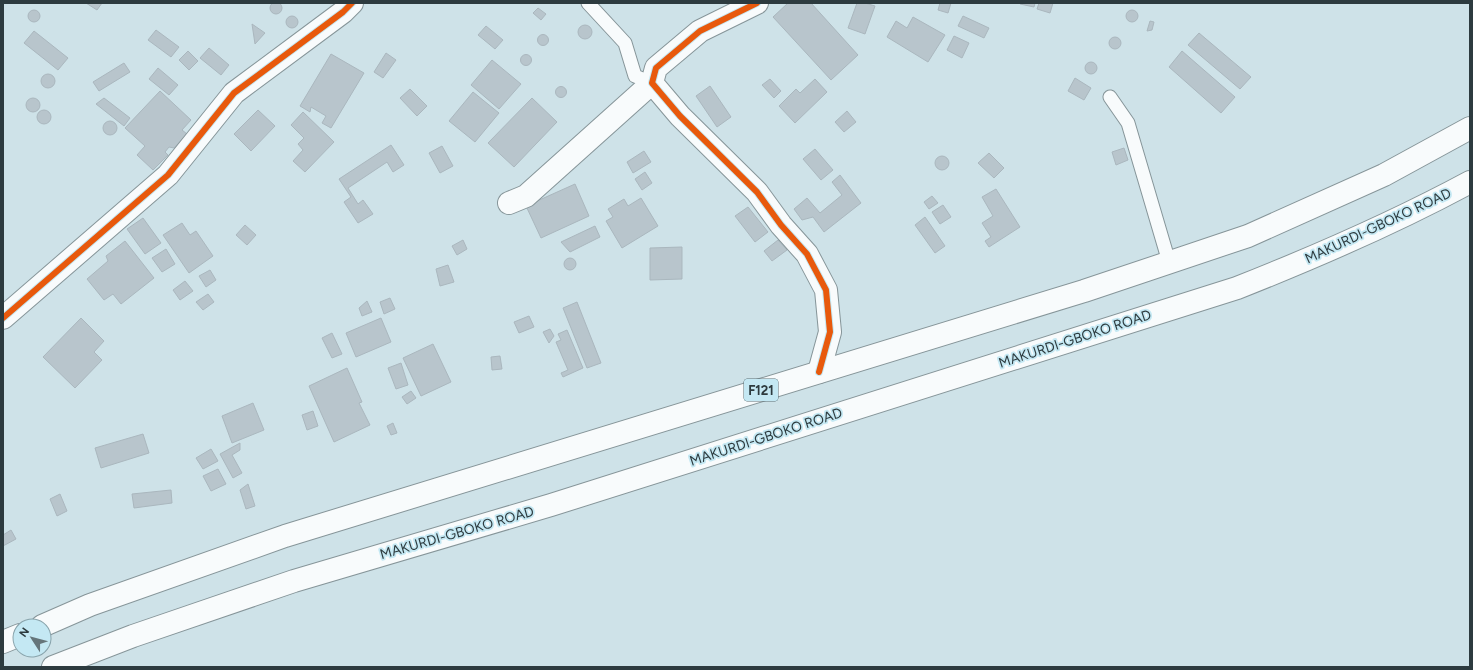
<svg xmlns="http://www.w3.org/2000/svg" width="1473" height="670" font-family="Figtree,sans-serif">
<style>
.building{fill:#b8c5cc;stroke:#aab7be}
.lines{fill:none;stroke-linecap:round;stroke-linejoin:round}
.service-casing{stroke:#869599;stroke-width:15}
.minor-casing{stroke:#869599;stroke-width:24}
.primary-casing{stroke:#869599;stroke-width:24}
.service{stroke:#f8fbfc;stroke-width:13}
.minor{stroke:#f8fbfc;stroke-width:22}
.primary{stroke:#f8fbfc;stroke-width:22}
.cycleway-casing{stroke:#c4e8f3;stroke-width:8}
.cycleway{stroke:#e8590c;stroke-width:6}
.labels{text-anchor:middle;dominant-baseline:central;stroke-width:3.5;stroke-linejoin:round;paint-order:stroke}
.shield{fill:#c4e8f3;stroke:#5a6f75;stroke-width:1}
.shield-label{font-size:13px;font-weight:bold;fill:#2d3b3f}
.street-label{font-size:14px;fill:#2d3b3f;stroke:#c4e8f3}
</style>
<rect width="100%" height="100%" fill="#cee2e8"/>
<g class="building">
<circle cx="276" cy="8" r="6"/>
<path d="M86,3H102L97,10Z"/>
<path d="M788,3H811L858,55L831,80L773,17Z"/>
<path d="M857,3H865L875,6L865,34L848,28Z"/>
<path d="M940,3H951L948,13L938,10Z"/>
<path d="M1021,3H1035L1034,7L1020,4Z"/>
<path d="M1039,3H1053L1050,13L1037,9Z"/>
<path d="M538,8L546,14L541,20L533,13Z"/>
<circle cx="34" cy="16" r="6"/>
<circle cx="1132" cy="16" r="6"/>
<circle cx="292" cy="22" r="6"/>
<path d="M963,16L989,28L984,38L958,26Z"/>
<path d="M913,17L945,35L928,62L887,37L896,21L907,28Z"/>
<path d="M1150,21L1154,22L1152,30L1147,31Z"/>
<path d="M252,24L265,33L255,44Z"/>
<circle cx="585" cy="32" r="7"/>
<path d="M486,26L503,40L495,49L478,35Z"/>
<path d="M156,30L179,47L171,57L148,40Z"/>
<path d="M34,31L68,58L58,70L24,43Z"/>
<path d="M1199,33L1251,77L1240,89L1188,45Z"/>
<circle cx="543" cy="40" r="5.5"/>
<path d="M954,36L969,43L962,58L947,50Z"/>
<circle cx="1115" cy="43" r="6"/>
<path d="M209,48L229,65L221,75L200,58Z"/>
<path d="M188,51L198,61L189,70L179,60Z"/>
<path d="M1182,51L1235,97L1221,113L1169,67Z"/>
<path d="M386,53L396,60L383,78L374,72Z"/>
<path d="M331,54L364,73L331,128L322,123L326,116L311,107L310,112L300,106Z"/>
<circle cx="526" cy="60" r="5.5"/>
<path d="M492,60L521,84L499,109L471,85Z"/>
<circle cx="1091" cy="68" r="6"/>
<path d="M124,63L130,72L99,91L93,82Z"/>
<path d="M158,68L178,85L169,95L149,79Z"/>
<circle cx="48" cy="81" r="7"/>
<path d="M1075,78L1091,88L1084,100L1068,91Z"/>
<path d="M770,79L781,91L774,98L762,85Z"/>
<path d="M815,79L827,92L795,123L779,106L796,89L800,93Z"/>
<path d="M710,86L731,117L717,127L696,96Z"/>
<circle cx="561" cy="92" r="5.5"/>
<path d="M410,89L427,106L417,116L400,98Z"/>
<path d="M160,91L191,120L182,130L187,134L174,148L169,147L165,152L168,155L153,170L137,155L145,146L125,128Z"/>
<path d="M473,92L499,113L475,142L449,121Z"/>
<circle cx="33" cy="105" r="7"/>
<path d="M104,98L130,118L124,126L96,104Z"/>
<path d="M532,98L557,122L514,167L488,143Z"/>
<circle cx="44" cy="117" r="7"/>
<path d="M258,110L275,126L251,151L234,134Z"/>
<path d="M847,111L856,122L844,132L835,122Z"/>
<path d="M303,112L334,142L305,172L293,161L303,150L298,144L304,138L291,125Z"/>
<circle cx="110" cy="128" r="7"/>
<path d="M391,145L404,165L393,172L387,162L348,188L358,204L363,200L373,214L358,223L344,202L351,197L339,179Z"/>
<path d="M442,146L453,166L440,173L429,153Z"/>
<path d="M1124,148L1128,160L1116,165L1112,152Z"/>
<path d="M815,149L833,170L821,180L803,159Z"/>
<path d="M644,151L651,162L633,173L627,162Z"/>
<path d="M989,153L1004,168L994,178L978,163Z"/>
<circle cx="942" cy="163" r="7"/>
<path d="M645,172L652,183L642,190L635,179Z"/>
<path d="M840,175L861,203L824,232L813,217L802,220L794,209L807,198L820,213L842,195L832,182Z"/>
<path d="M575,184L589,216L541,238L526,206Z"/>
<path d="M996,189L1020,227L989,247L985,241L991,237L982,223L993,216L982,197Z"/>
<path d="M932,196L938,203L929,209L924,202Z"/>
<path d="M641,198L658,226L622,248L606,221L613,217L608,209L624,199L628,206Z"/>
<path d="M943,205L951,217L940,224L932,212Z"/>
<path d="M748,207L768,232L755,242L735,216Z"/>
<path d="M925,217L945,246L935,253L915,225Z"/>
<path d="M143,218L161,243L145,254L127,229Z"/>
<path d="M182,223L190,235L196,231L213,256L189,273L163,235Z"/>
<path d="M245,225L256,235L247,245L236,235Z"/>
<path d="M595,226L600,237L570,252L561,242Z"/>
<path d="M463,240L467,249L457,255L452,246Z"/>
<path d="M778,240L787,250L772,261L764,251Z"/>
<path d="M125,241L154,278L121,304L113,294L104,300L87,279L108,261L106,256Z"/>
<path d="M682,247V279L650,280V248Z"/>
<path d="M166,249L175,264L162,272L152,258Z"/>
<circle cx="570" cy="264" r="6"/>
<path d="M448,265L454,282L440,286L436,269Z"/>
<path d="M210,270L216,280L206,287L199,276Z"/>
<path d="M185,281L193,291L180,300L173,290Z"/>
<path d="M208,294L214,302L203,310L196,302Z"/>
<path d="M390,298L395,309L384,314L380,302Z"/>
<path d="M367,301L372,312L362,316L359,308Z"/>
<path d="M577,302L601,363L587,368L563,308Z"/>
<path d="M529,316L534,327L519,333L514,322Z"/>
<path d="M81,318L104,341L94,352L102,360L75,388L43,357Z"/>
<path d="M381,318L391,342L356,357L346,333Z"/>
<path d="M550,329L554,336L549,343L543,332Z"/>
<path d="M567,330L583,368L563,377L561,373L568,370L556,342L561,340L558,334Z"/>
<path d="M332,333L342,354L332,358L322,338Z"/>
<path d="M433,344L451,382L421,396L403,358Z"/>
<path d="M500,356L502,369L492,370L491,357Z"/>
<path d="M401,363L408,385L396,389L388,368Z"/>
<path d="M347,368L362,402L359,403L370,425L334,442L309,386Z"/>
<path d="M411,391L416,398L407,404L402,397Z"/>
<path d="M253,403L264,430L232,443L222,416Z"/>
<path d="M313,411L318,426L307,430L302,415Z"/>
<path d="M393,423L397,433L391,435L387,426Z"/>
<path d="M143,434L149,453L101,468L95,448Z"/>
<path d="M240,443V450L232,455L242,473L233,478L220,454Z"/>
<path d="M211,449L218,461L203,469L196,458Z"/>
<path d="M218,469L226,484L211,491L203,476Z"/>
<path d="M248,484L255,506L246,509L240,490Z"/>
<path d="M171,490L172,503L134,508L132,494Z"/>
<path d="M60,494L67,511L57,516L50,499Z"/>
<path d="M11,530L16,539L3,546V535Z"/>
</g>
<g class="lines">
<g class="service-casing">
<g id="service">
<path d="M588,3L625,43L635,76L652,83"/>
<path d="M1110,97L1128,123L1169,262"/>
</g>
</g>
<g class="minor-casing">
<g id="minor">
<path d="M757,3L700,31L656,68L652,83L680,116L757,192L781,225L807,254L826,290L830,332L819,372"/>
<path d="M509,203L526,196L652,83"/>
<path d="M3,318L168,175L234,93L343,12L352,3"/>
</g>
</g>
<g class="primary-casing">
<g id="primary">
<path d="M42,626L90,605L285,536L1084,291L1248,236L1384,175L1470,128"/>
<path d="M3,642L20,635"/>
<path d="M53,667L133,636L294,581L551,505L1237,288C1318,256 1394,223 1470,182"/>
</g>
</g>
<use href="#service" class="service"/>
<use href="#minor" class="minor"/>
<use href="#primary" class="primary"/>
<g class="cycleway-casing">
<g id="cycleway">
<path d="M757,3L700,31L656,68L652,83L680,116L757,192L781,225L807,254L826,290L830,332L819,372"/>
<path d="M3,318L168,175L234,93L343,12L352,3"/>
</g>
</g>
<use href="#cycleway" class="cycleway"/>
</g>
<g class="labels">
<rect class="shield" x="744" y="379" width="34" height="22" rx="3"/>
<g class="shield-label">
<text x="761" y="390">F121</text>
</g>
<g class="street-label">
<text transform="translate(1378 226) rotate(-25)">MAKURDI-GBOKO ROAD</text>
<text transform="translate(1075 339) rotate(-18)">MAKURDI-GBOKO ROAD</text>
<text transform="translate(766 437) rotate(-18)">MAKURDI-GBOKO ROAD</text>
<text transform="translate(457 533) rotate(-16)">MAKURDI-GBOKO ROAD</text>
</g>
</g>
<rect width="1473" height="670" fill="none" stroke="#2d3b3f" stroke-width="8"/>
<g transform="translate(32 638) rotate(306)"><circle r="19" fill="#c4e8f3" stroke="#88a3ab"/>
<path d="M0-3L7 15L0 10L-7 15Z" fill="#65757a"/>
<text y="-6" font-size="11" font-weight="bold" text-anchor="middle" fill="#2d3b3f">N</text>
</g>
</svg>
